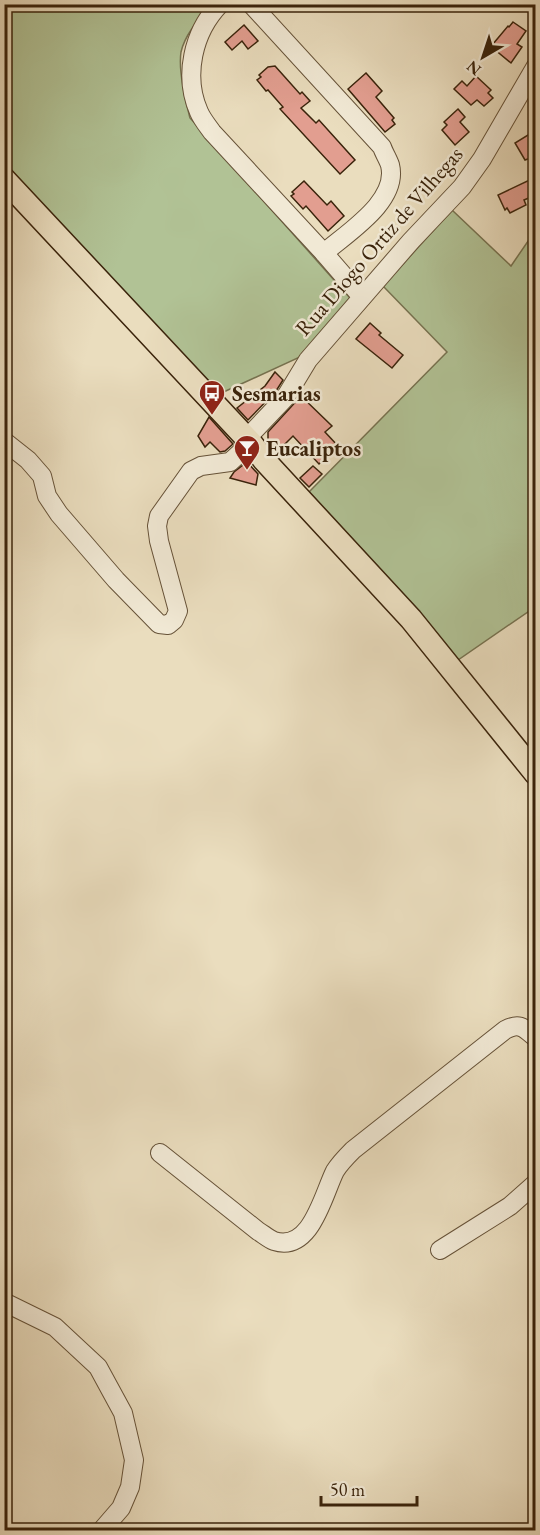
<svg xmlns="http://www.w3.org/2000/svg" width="540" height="1535" font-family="'EB Garamond',serif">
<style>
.green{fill:#b1c295;stroke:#767250;stroke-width:1.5}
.building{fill:#e29e90;stroke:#3a230b;stroke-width:1.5}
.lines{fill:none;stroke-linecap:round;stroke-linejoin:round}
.minor-casing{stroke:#665238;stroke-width:20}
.major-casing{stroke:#3a230b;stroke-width:25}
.minor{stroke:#f1e9d5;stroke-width:18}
.major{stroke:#eaddbe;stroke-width:22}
.labels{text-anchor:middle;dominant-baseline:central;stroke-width:5;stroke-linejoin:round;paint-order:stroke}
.street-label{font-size:22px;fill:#3a230b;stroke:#f1e9d5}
.poi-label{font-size:22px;font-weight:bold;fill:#3a230b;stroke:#f1e9d5;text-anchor:start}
</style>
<rect width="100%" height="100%" fill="#eaddbe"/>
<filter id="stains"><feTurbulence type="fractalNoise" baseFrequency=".00333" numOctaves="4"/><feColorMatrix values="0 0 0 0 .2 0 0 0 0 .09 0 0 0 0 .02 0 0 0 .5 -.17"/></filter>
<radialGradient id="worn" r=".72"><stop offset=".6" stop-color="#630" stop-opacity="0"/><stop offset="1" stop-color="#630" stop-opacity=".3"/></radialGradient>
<g class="green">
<path d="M5,5H211C200,18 185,34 181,52C178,71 185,99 190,118L350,298L300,357L217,395L5,174Z"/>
<path d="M452,210L511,266L535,231V607L458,660L416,608L309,492L447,352L383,286Z"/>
</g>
<g class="building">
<path d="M513,22L526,31L517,44L522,47L511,63L494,49L496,47L493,44L508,26L509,27Z"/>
<path d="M244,25L258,41L248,49L242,41L232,50L225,42Z"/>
<path d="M275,66L300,94L302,92L310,101L301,108L316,123L319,120L355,160L340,174L280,109L283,107L268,90L266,91L257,80L261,77L259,75L268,67Z"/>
<path d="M366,73L382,91L376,97L394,118L392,120L395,124L385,132L348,89Z"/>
<path d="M476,76L491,90L488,93L493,98L484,106L477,100L471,105L454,89L462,81L467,86Z"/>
<path d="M458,109L465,117L460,122L469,132L455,145L442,130L447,125L444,122Z"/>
<path d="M536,130V156L525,160L515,143Z"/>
<path d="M536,177V195L524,200L526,205L510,213L507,208L505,210L498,195Z"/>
<path d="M304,181L327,205L331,201L344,216L328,231L306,206L303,209L291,196L294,194L292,192Z"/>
<path d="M370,323L381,333L379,335L403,355L392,368L356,339Z"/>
<path d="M275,372L283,380L276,391L248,420L237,408L265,386Z"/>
<path d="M301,396L332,426L325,432L338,446L319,464L293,436L279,450L268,439V432Z"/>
<path d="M209,417L233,444L225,451L220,452L210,442L205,447L198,436Z"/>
<path d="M247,462L258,474L256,485L230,478L234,472Z"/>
<path d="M313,466L322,474L309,487L300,478Z"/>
</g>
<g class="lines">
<g class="minor-casing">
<g id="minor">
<path d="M220,4C193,32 183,76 199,112C202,119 207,125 212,132L324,253L362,297"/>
<path d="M251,4L382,147C384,153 388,159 390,165C399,201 348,232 324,253"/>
<path d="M247,438L285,398L308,360L411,241L462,187L482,159L536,66"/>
<path d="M4,441L28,460L42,476L47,496L59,514L116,580L159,624L168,625L174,620L178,611L159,541L157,526L159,516L191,471L201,466L230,462L251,443"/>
<path d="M160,1153L258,1231C263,1234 269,1239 274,1241C311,1253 323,1195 335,1171C340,1163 346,1157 353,1150L505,1030C520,1022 524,1028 536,1038"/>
<path d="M440,1250L510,1206L536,1183"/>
<path d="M4,1302L55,1327L98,1367L123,1413L134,1460L130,1487L121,1508L102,1530"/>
</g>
</g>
<g class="major-casing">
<path id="major" d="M4,179L251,443L264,460L411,619L536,774"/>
</g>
<use href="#minor" class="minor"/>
<use href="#major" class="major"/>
</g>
<defs>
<g id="bus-pin" transform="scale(1.35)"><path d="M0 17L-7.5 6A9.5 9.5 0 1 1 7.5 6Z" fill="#8f2418" stroke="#f1e9d5"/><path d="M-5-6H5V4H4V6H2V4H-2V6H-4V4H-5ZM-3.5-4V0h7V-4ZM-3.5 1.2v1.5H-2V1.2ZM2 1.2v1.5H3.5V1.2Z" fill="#fff"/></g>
<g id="bar-pin" transform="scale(1.35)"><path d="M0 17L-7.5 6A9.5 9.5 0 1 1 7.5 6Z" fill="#8f2418" stroke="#f1e9d5"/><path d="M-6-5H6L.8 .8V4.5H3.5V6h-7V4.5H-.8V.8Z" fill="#fff"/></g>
</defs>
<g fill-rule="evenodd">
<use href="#bus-pin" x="212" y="393"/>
<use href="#bar-pin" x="247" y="448"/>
</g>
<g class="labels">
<g class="street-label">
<text transform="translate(379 241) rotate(-49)">Rua Diogo Ortiz de Vilhegas</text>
</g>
<g class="poi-label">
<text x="232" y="393">Sesmarias</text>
<text x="266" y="448">Eucaliptos</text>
</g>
</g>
<rect width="540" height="1535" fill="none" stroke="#eaddbe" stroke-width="24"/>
<rect x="6" y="6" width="528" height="1523" fill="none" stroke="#3a230b" stroke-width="3"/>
<rect x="12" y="12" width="516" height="1511" fill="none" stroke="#3a230b" stroke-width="1.5"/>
<g transform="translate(483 57) rotate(219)" stroke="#f1e9d5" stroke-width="4.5" paint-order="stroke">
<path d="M0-4.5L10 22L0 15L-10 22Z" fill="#3a230b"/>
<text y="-9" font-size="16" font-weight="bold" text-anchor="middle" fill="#3a230b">N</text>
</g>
<path d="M321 1496v9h96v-9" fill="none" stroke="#3a230b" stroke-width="3"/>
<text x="330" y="1496" font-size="18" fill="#3a230b" stroke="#f1e9d5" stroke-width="4.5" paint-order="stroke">50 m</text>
<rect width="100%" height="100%" filter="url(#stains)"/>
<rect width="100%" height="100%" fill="url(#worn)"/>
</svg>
